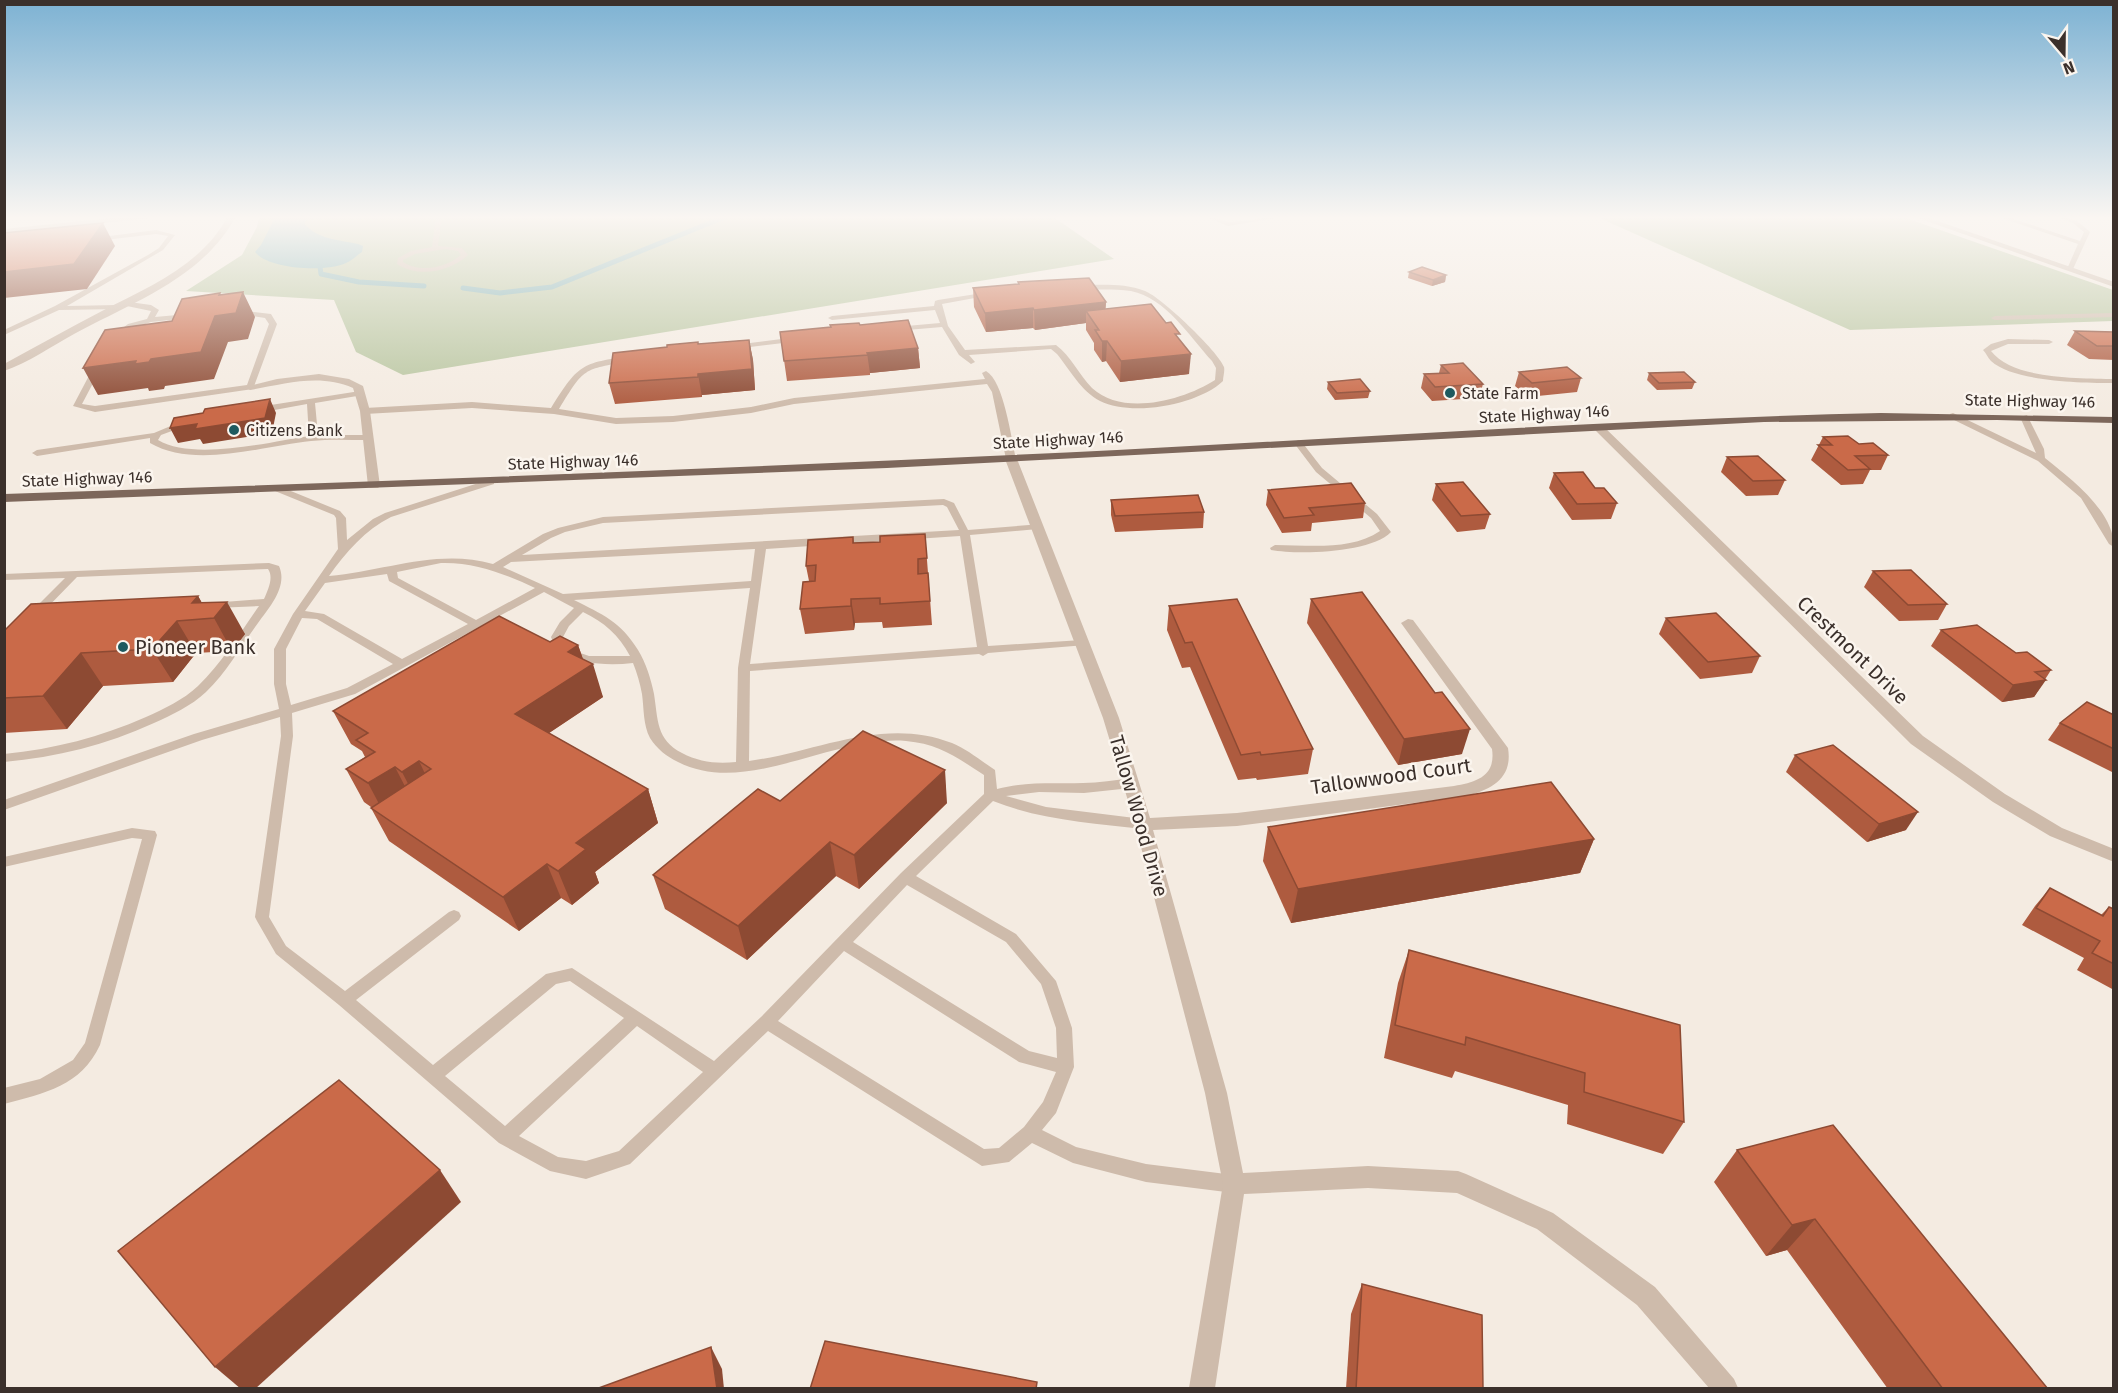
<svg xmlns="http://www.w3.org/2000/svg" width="2118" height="1393" font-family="'Fira Sans',sans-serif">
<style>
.green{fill:#b8c59f}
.water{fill:#7eb0b3}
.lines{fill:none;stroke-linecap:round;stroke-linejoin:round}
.stream{stroke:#7eb0b3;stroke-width:5}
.service{fill:#cebbab;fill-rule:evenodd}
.minor{fill:#cebbab;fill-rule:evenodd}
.tertiary{fill:#cebbab;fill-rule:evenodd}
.primary{fill:#7d675b;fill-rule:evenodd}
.wall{fill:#ae5b3f}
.shaded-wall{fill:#8d4a33}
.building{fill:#ca6a49;stroke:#8d4a33;stroke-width:1.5}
.poi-dot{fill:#1e5a5f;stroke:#fbf5ee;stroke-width:2}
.labels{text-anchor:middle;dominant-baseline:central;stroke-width:5;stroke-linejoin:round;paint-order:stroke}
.far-poi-label{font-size:16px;fill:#3b302b;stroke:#fbf5ee;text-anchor:start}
.far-street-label{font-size:16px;fill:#3b302b;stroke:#fbf5ee}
.poi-label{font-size:20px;fill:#3b302b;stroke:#fbf5ee;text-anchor:start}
.street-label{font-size:20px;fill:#3b302b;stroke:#fbf5ee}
</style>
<rect width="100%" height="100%" fill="#f4ebe1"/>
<g class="green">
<path d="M259,216H1052L1114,259L403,375L356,352L334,300L186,291L242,255L257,227Z"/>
<path d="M1595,216H1900L2113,290V321L1850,330Z"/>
</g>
<path class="water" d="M276,216H310L304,223C316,239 339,240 358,244L363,246L362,252C357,255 352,261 346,263C327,272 269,270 255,252L261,245Z"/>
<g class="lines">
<g class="stream">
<path d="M320,267L321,274L359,282L424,286"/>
<path d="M463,288L500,293L552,287L727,216"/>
</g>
<g class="service">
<path d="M436,216H442L438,246L462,248L468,255L467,256C449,272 418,278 397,264L398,258L411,251L432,247ZM445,249L458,251L461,255C446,268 420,273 403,262V260L415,254Z"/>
<path d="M1204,216C1214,216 1222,222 1232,222C1251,221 1270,216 1289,216L1228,226Z"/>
<path d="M1996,216H2005L2080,241L2084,232L2073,223L2055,216C2070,216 2080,222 2090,232L2073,269L2070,271L2067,269L2078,244Z"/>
<path d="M156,230L175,235L163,250L67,306L117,305H120V309L59,310L4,335V330L55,306L148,255L159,248L168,236L156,234L96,241L93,239L94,238Z"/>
<path d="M1081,285C1102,285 1125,283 1145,291C1161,297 1219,352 1224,367C1225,371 1223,377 1223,381C1198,405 1132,417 1100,401C1081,391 1070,370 1057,354L1051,349L969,355L975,362L971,364L959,355L942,327L895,331L891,329L895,327L940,323L935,310L832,320L828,318L832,316L934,306L935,301L938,300L989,292L991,293V295L942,304L948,326L965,350L1056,345C1071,356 1079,375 1092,388C1123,417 1184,400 1215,380L1216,368L1212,361C1189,336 1166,298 1131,291C1113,288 1096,291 1079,288L1078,287Z"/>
<path d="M122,301L151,305L159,310L155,317L188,314L192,316L188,318L151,322L134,328L118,338L114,336L115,334L128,324L147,319L151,311L122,305Z"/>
<path d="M235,310L271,314L277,324L253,389L95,412L73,406L93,368L97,366L101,368L82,404L95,406L247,385L269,324L265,318L238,314H235Z"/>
<path d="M2114,313V317L1995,320L1991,318L1995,316Z"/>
<path d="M797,337H800V341L734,349L730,347L734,345Z"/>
<path d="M2008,339L2049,340L2053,342L2049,344H2008L1991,351C2013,380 2080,378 2114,379V383C2083,383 2014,382 1991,361C1988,358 1986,353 1983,350L1991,344Z"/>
<path d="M627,357L631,359L630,361C582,370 585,367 559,409L616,418L673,416L751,407L794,398L985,379L982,373L986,371C1004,381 1011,438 1016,459L1011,462L1006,459L992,392L987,384L794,404L751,413L673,422L616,424L554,414L472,408L365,414L361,411L365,408L472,402L551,408C576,369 579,362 627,357Z"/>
<path d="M360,391H363V395L315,403L318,435H370V439L367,440C348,440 329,439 311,441C263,446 194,469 150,443V438L37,456L32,453L37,450L154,433L185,420L189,423L188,425L161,435L158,440C193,461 270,442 309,436L307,404L258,413L254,410L258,407Z"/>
<path d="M1953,413L2036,453L2020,417L2027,415L2044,449L2045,458C2071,479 2114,511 2114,547L2109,544L2081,498L2038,461L1950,418V414Z"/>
<path d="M1298,440L1301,441L1322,468L1377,514L1391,532C1371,553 1299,555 1271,550L1270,548L1275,545C1309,545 1351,551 1380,531L1371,518L1316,472L1294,443Z"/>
<path d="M491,479L494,480V484L391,517C365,530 346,552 329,576C385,571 438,548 493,564L543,534L558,528L603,517L944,499L954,503L968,530L1042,524V528L1038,529L970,535L988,646L1082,640L1088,643L1086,645L988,653L983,656L979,654L750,671L749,761C817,752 883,716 952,743C967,749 981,761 995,770L997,789C1026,781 1054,784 1083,783C1099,783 1115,780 1131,778L1136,780L1138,783L1136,786L1131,788L1084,793L1039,792L1006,796L1046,807L1143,819L1148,821L1150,824L1148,827L1143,829C1092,823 1041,820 993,801L916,876L1016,934L1056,981L1072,1028L1074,1067L1056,1113L1042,1130L1076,1147L1146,1164L1234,1175L1240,1178L1243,1184L1240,1190L1234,1193L1146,1182L1073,1163L1032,1143L1009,1162L982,1166L768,1031L630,1164L586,1179L550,1171L499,1143L339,1005L276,954L257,921L255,917L281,736L280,717L202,740L4,810V800L194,734L279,709L274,684V649L293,614L338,549L336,518L334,515L275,491V487H281L340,511L346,518L347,540L373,519L385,513ZM943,505L947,507L959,530L522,555L551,538L565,532L603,523ZM960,536L977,647L750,664L766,549ZM755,549L751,581L563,594L503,567L511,562ZM441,563C475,562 505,574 535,588L476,620L398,578L397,572ZM387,574L389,581L468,624L402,659L324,614L305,611L325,583ZM750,588L738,668L736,762C716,764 699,762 682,753C656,740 658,719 654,694C651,679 646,663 638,650C621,622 602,614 574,600ZM544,592L574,608L560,622L551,637L557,652C581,664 607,666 633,663C637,673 640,683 642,694C644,708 643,725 650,738C657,749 666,756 678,762C747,797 832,735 906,741C939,744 956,757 984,775V794L901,873L761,1017L714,1061L572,968L546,974L433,1065L356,1000L459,920L461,916L459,912L454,910L449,912L345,991L286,946L269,917L293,736L292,713L355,694ZM583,612C604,622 619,635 630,656H589L566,648L563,637L569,626ZM302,618L317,619L393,664L347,688L291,705L286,684V649ZM907,885L1006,942L1041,984L1056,1028L1057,1058L1029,1051L853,942ZM844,951L1019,1062L1056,1072L1043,1102L1024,1127L999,1148L984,1149L778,1021ZM570,981L624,1018L505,1126L445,1076L556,984ZM637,1026L703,1072L619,1151L586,1161L558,1157L519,1136Z"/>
<path d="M269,563L279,566C288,586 270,607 258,623C241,646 227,672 206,692C191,706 172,715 154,723C106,745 57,757 4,762V754C55,749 100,737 146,717C164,709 183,700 198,686C222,663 240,633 259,606L215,608L211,607L210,605L211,603L264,599C268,590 274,577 268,569L77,577L39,616L35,617L30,614L31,612L65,578L4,580V574Z"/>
<path d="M132,828L155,831L157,835L100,1045C81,1086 45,1093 4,1104V1088L40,1079L73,1060L85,1043L142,839L132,838L4,867V857Z"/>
</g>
<g class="minor">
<path d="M319,374L349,379L363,386L370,411L380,486L378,488H370L368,486L360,411L353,388C320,373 284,384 250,390L245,387L277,379Z"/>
<path d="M1598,424L1602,425L1923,736L2005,794L2062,828L2114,849V862L2050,836L1993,802L1911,744L1594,429L1593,427Z"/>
<path d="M1011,456L1017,459L1119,718L1150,818L1237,813L1454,786C1477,782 1496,776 1492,749L1401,623L1408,619L1413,620L1508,748C1513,778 1492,789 1467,796L1237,826L1153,830L1227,1093L1243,1173L1368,1166L1458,1171L1466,1174L1553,1213L1655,1287L1734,1379L1738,1388H1709L1637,1305L1537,1229L1457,1193L1368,1188L1244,1194L1215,1388H1189L1223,1184L1205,1093L1135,824L1103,718L1005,459Z"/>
</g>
<g class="tertiary">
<path d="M130,216H156L152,218L4,233V229Z"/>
<path d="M228,216H236C203,278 133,302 74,334C52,346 28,363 4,371V364C37,346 69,328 102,311C150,286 201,266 228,216Z"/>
<path d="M1912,216H1923L2114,282V287Z"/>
</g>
<path class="primary" d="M1881,413L2114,417V423L1997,420L1764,422L887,468L4,502V494C375,482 746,468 1117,450C1372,437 1626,419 1881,413Z"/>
</g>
<g class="wall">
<path d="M1409,272L1446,275L1445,282L1432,286L1408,278Z"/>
<path d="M1018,282L1106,302L1105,309L1179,340L1189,374L1120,382L1106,361L1102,362L1094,350V343L1086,330V323L1035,330L1033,328L986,332L974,307L973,288L1018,284Z"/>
<path d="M860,325L918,348L920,368L870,373V375L787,381L780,332Z"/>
<path d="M2075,331L2114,332V360L2089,359L2067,345Z"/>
<path d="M749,340L753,360L755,390L702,395V397L615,404L609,383L698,344Z"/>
<path d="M1441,365L1483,384L1479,398L1432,401L1421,388L1424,374L1439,373Z"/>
<path d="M1519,372L1581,378L1577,392L1528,397L1515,386Z"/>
<path d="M1649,373L1695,382L1692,389L1657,390L1647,380Z"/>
<path d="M1328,382L1370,391L1368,398L1335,400L1327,389Z"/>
<path d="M1823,437L1859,444L1888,455L1881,470H1870L1863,484L1841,485L1811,460Z"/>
<path d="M1727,457L1785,480L1778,495L1746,496L1721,472Z"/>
<path d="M1554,473L1595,488L1617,503L1611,519L1572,520L1549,488Z"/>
<path d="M1436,484L1490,514L1485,529L1457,532L1432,500Z"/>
<path d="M1268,490L1365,503L1363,518L1312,523L1311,531L1282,533L1266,505Z"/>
<path d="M1111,500L1204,512L1203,528L1115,532L1111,515Z"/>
<path d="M925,534L932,625L883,628L882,622L855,623L854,630L805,634L800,609L809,581L806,566L853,537L854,543L880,542Z"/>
<path d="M1873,571L1947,604L1938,620L1899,621L1864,587Z"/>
<path d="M198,596L202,603L245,634L232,651L196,653L173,682L103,686L67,729L4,733V631Z"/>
<path d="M1311,599L1462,754L1398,765L1307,623Z"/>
<path d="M1169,606L1313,749L1308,774L1257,780L1256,778L1238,780L1190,667L1182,668L1167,630Z"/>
<path d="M1666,618L1760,656L1752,673L1700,679L1659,634Z"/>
<path d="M1941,630L2016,653L2051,670L2034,697L2002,702L1931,646Z"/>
<path d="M550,642L578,645L583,659L603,697L549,733L648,789L658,823L595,872L599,883L572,905L561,898L519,931L389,841L371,808V807L364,802L346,769L365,757L362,751L351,744L333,711Z"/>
<path d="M2114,715V773L2048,740L2060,723Z"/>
<path d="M1795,755L1906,830L1867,842L1786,772Z"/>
<path d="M780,801L947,803L859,889L836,876L747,960L665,909L653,875Z"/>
<path d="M1268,827L1594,839L1580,873L1291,923L1263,861Z"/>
<path d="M2050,888L2101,915L2109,907L2114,909V990L2077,970L2084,958L2022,925L2035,906Z"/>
<path d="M1409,950L1684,1122L1663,1154L1567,1124L1568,1105L1455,1071L1452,1078L1384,1058L1398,983Z"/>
<path d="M1737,1150L2048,1389H1888L1787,1250L1766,1256L1714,1182Z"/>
<path d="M1362,1284L1483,1389H1346L1351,1314Z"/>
</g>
<g class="shaded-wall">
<path d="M103,223L115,246L87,289L4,298V272Z"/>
<path d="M1446,275L1445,282L1432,286L1433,280Z"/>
<path d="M243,292L255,317L248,339L228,342L214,379L165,386L164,389L149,391L148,388L98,395L83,368L151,359L219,295L220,293L230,314Z"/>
<path d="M1106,302L1105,321L1086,311V323L1035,330L1034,310Z"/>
<path d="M1033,308V328L986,332L985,313Z"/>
<path d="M749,340L753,360L755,390L702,395V397L698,374Z"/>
<path d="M1102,341H1107L1106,361L1102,362Z"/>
<path d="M918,348L920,368L870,373L867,353Z"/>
<path d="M1191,354L1189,374L1120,382L1121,361Z"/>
<path d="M270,399L276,413L272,433L203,444L200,439L178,443L170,428Z"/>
<path d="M198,596L211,619L192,603Z"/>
<path d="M851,599L855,623L854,630L851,606Z"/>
<path d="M227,602L245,634L232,651L214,618Z"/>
<path d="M177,621L196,653L173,682L152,649Z"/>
<path d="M578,645L586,668L593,664L603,697L528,747L515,714L568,652Z"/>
<path d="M81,653L103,686L67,729L43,696Z"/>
<path d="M2046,680L2034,697L2002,702L2013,685Z"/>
<path d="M1470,729L1462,754L1398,765L1404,739Z"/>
<path d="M419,761L435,795L419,805L402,772Z"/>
<path d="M395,767L412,800L386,817L368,783Z"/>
<path d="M945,770L947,803L859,889L854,855Z"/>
<path d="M648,789L658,823L595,872L599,883L572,905L558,871L576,843Z"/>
<path d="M1918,812L1906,830L1867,842L1879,824Z"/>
<path d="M1594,839L1580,873L1291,923L1298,889Z"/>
<path d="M830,842L836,876L747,960L738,926Z"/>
<path d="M547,864L561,898L519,931L503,897Z"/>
<path d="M440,1170L461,1202L255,1389H241L215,1367Z"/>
<path d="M1815,1219L1787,1250L1766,1256L1792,1225Z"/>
<path d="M711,1347L722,1369L724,1389H717Z"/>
</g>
<g class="building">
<path d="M103,223L74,264L4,272V233Z"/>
<path d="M1422,267L1446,275L1433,280L1409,272Z"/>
<path d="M1089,278L1106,302L1034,310L1033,308L985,313L973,288L1019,284L1018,282Z"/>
<path d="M243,292L236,313L215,316L201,352L151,359L149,362L135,364L136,361L83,368L105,330L172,321L182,299L220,293L219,295Z"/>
<path d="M1151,304L1166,323L1171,322L1180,334H1175L1191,354L1121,361L1107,341H1102L1095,330H1099L1086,311Z"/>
<path d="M908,320L918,348L867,353L868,355L784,361L780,332L831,327L830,325L859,323L860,325Z"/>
<path d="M2075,331L2114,332V346H2097Z"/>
<path d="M749,340L752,369L698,374V377L609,383L613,353L667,347V345L698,342V344Z"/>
<path d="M1463,363L1483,384L1435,387L1424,374L1449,373L1441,365Z"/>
<path d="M1567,367L1581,378L1532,383L1519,372Z"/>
<path d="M1684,372L1695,382L1659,383L1649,373Z"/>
<path d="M1360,379L1370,391L1337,393L1328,382Z"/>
<path d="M270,399L265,418L195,429L197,424L170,428L174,418L203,413L205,409Z"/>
<path d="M1848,436L1859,444L1873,443L1888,455L1855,456L1870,469L1848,470L1818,445H1832L1823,437Z"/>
<path d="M1758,456L1785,480L1753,481L1727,457Z"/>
<path d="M1583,472L1595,488H1604L1617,503L1577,504L1554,473Z"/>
<path d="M1463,482L1490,514L1461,516L1436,484Z"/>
<path d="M1351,483L1365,503L1309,508L1314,515L1284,518L1268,490Z"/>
<path d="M1198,495L1204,512L1115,516L1111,500Z"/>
<path d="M925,534L927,558L918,559V574L928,573L930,601L880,604V598L851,599V606L800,609L803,582L815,581L816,565L806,566L808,540L853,537V543L880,542V536Z"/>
<path d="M1911,570L1947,604L1908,605L1873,571Z"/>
<path d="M1362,592L1435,693L1442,692L1470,729L1404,739L1311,599Z"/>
<path d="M198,596L192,603L227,602L214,618L177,621L152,649L81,653L43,696L4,698V631L31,604Z"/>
<path d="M1237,599L1313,749L1261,755L1260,752L1241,755L1192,642L1185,643L1169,606Z"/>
<path d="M1716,613L1760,656L1708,662L1666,618Z"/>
<path d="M499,616L550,642L560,636L578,645L568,652L593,664L515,714L648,789L576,843L586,849L558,871L547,864L503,897L371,808L431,769L419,761L402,772L395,767L368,783L346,769L375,752L356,740L368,733L333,711Z"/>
<path d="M1977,625L2016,653L2027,652L2051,670L2035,672L2046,680L2013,685L1941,630Z"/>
<path d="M2087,702L2114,715V749L2060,723Z"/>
<path d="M863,731L945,770L854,855L830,842L738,926L653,875L758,789L780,801Z"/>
<path d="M1833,745L1918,812L1879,824L1795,755Z"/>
<path d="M1551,782L1594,839L1298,889L1268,827Z"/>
<path d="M2050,888L2103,916L2109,907L2114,909V964L2092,953L2100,941L2036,908Z"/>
<path d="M1409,950L1680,1025L1684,1122L1584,1092L1585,1073L1466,1037L1465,1045L1395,1025Z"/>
<path d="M339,1080L440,1170L215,1367L118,1251Z"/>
<path d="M1833,1125L2048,1389H1943L1815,1219L1792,1225L1737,1150Z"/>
<path d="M1362,1284L1482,1315L1483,1389H1356Z"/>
<path d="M825,1341L1037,1382L1036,1389H810Z"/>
<path d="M711,1347L717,1389H596Z"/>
</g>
<linearGradient id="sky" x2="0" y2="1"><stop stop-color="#7db2d3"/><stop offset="0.53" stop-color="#faf6f2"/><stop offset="1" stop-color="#faf6f2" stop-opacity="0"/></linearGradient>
<rect width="2118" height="411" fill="url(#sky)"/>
<g class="poi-dot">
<circle cx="1450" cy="393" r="6"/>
<circle cx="234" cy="430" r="6"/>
<circle cx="123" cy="647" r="6"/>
</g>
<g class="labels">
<g class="far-poi-label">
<text x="1462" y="393">State Farm</text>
<text x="246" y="430">Citizens Bank</text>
</g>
<g class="far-street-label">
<text transform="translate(2030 401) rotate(1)">State Highway 146</text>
<text transform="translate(1544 414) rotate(-3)">State Highway 146</text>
<text transform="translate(1058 440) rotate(-3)">State Highway 146</text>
<text transform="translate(573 462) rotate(-2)">State Highway 146</text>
<text transform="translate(87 479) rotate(-2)">State Highway 146</text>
</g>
<g class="poi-label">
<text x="135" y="647">Pioneer Bank</text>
</g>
<g class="street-label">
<text transform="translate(1853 650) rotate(44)">Crestmont Drive</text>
<text transform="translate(1391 776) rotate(-8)">Tallowwood Court</text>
<text transform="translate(1139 816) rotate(74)">Tallow Wood Drive</text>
</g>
</g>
<rect width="2118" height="1393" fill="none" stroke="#3b302b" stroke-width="12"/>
<g transform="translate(2064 54) rotate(160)" stroke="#fbf5ee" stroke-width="4.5" paint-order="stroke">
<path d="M0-4.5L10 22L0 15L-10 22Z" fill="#3b302b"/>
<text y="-9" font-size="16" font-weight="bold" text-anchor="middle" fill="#3b302b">N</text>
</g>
</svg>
